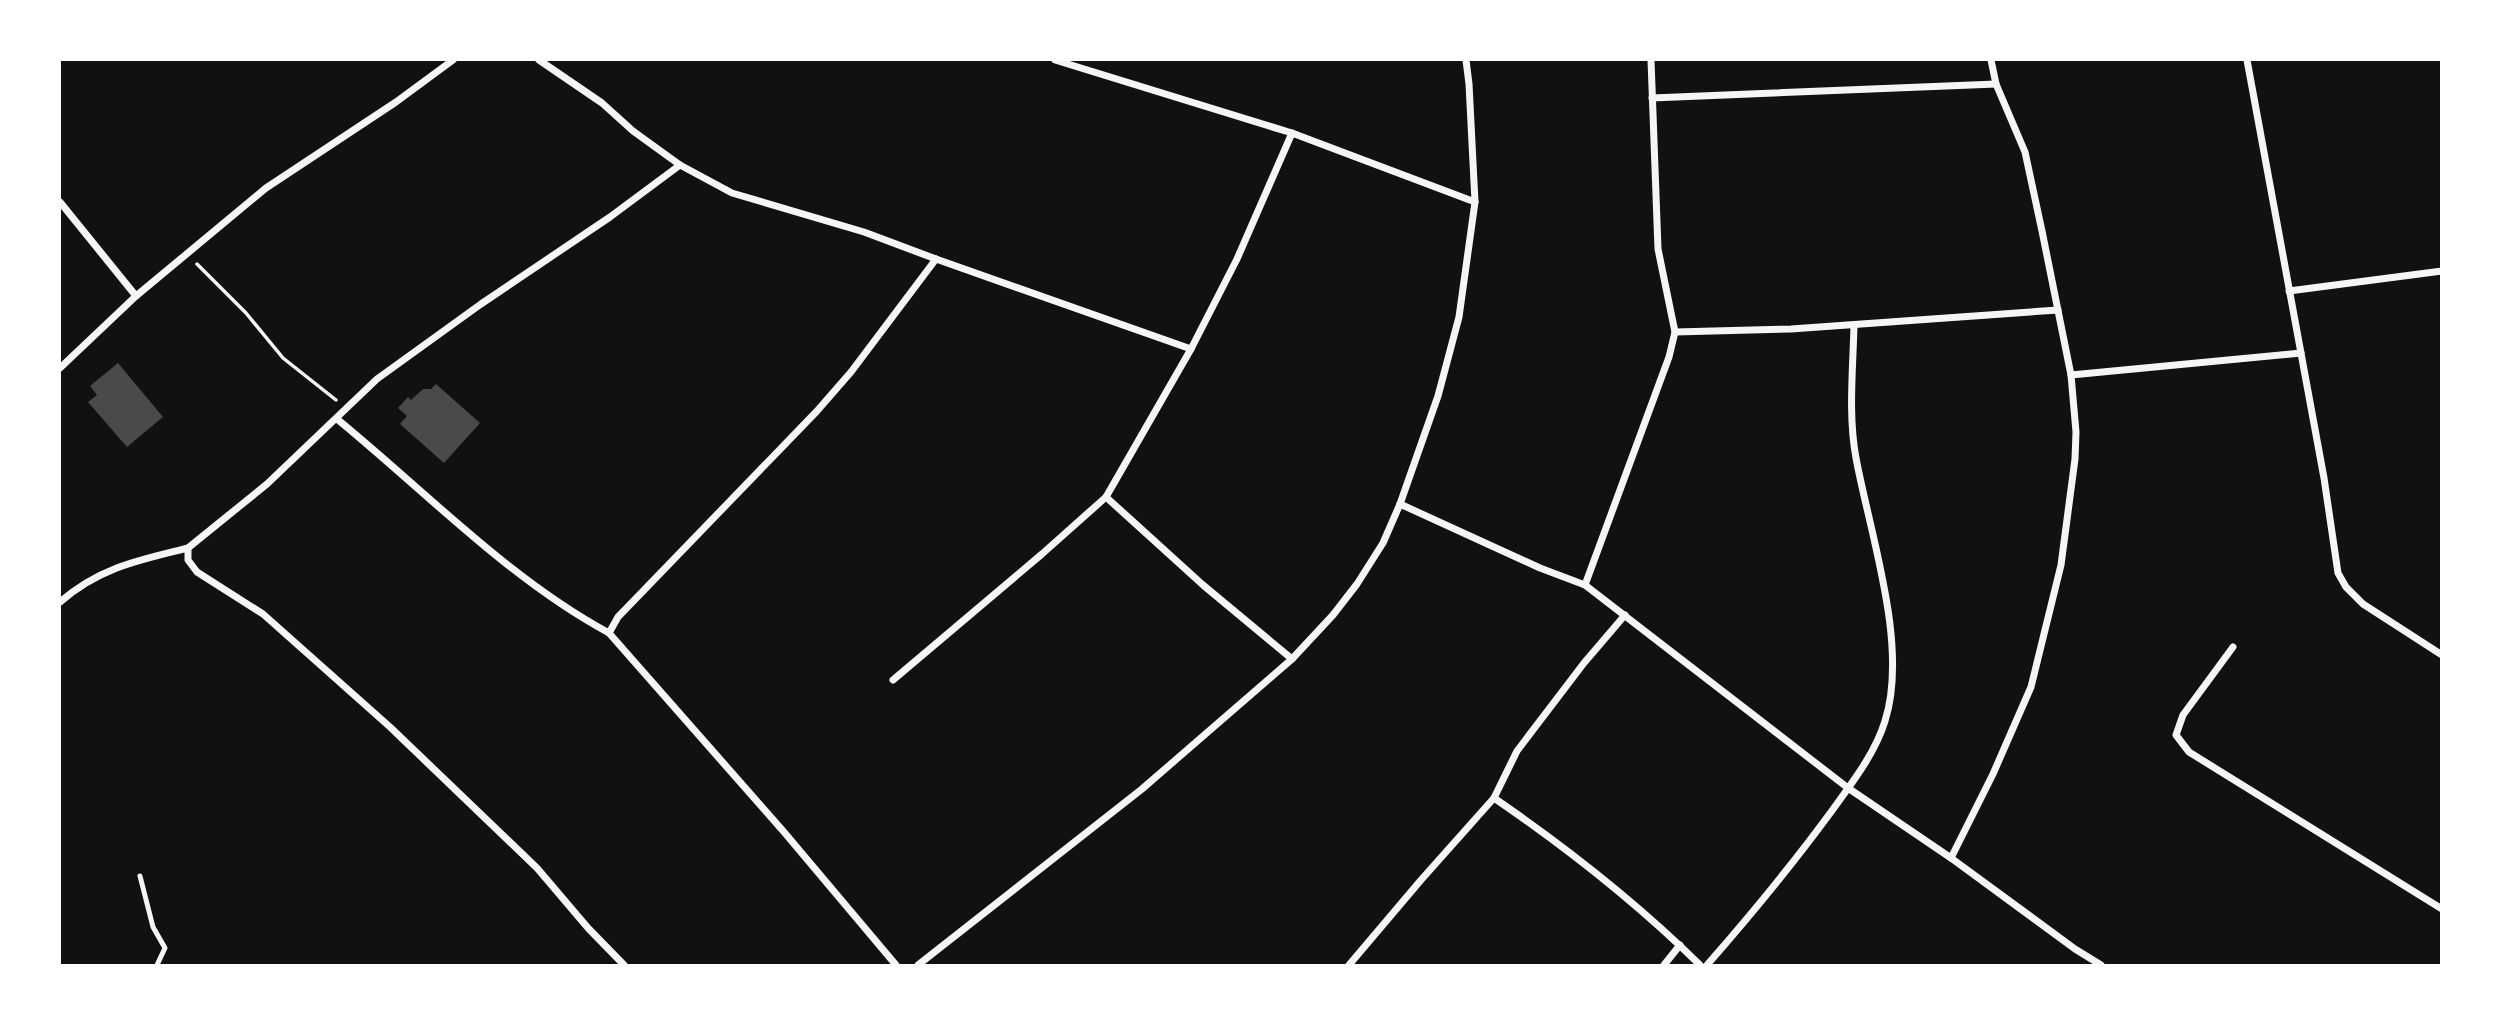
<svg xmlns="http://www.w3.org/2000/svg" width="2501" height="1025" font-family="'Open Sans',sans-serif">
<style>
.building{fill:#4a4a4a}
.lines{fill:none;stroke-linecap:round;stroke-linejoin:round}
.path{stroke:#f5f5f5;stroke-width:3.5}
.service{stroke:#f5f5f5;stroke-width:5}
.minor{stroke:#f5f5f5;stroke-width:7}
</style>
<rect width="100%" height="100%" fill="#111"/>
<g class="building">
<path d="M118,363L163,417L127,447L88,402L97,395L90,386Z"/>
<path d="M436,384L480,423L444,463L400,424L407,416L398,408L408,397L411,400L423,389H431Z"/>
</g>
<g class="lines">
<path class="path" d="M197,264L246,313L283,358L336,400"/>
<path class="service" d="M140,876L153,927L165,948L157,965"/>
<g class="minor">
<path d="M539,60L602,103L633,131L680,165L732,193L864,232L936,259L1191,349"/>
<path d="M1055,60L1292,133L1475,202"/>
<path d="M2247,60L2324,478L2338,573L2346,587L2363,604L2442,655"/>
<path d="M1652,98L1996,84"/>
<path d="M60,202L136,296"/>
<path d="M2289,291L2442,271"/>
<path d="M1675,332L1791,329L2058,310"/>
<path d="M60,368L136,296L266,188L396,102L453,60"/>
<path d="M2071,375L2301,353"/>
<path d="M337,419C425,491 509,579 609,633L618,617L817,411L851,372L936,259"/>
<path d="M1106,497L1203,585L1292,659"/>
<path d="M1400,504L1540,568L1585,585L1848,788L1951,858L2075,949L2101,965"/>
<path d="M1585,585L1669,357L1675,332L1658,249L1651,60"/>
<path d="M60,602C99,568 138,560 188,548"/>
<path d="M609,633L784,832L896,965"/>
<path d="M2233,647L2183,715L2176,735L2189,752L2442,909"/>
<path d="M893,680L1042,554L1106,497L1191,349L1237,259L1292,133"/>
<path d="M1494,798C1567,848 1637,903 1700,965"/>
<path d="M1951,858L1993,774L2031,687L2061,565L2075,459L2076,432L2071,375L2042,231L2025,152L1996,84L1991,60"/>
<path d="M624,965L588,928L537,868L390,727L263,614L197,572L188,560V548L267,484L377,379L481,304L610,217L680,165"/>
<path d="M918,965L1142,789L1292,659L1333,615L1357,584L1383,543L1400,504L1438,396L1459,317L1475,202L1469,84L1466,60"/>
<path d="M1349,965L1421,880L1494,798L1517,751L1584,663L1625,615"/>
<path d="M1664,965L1680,945"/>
<path d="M1707,965C1750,916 1792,865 1831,812C1851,784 1875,754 1885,721C1909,646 1870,534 1856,458C1848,415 1853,369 1854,325"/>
</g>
</g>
<rect width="2501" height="1025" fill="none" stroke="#ffffff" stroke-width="122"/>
</svg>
